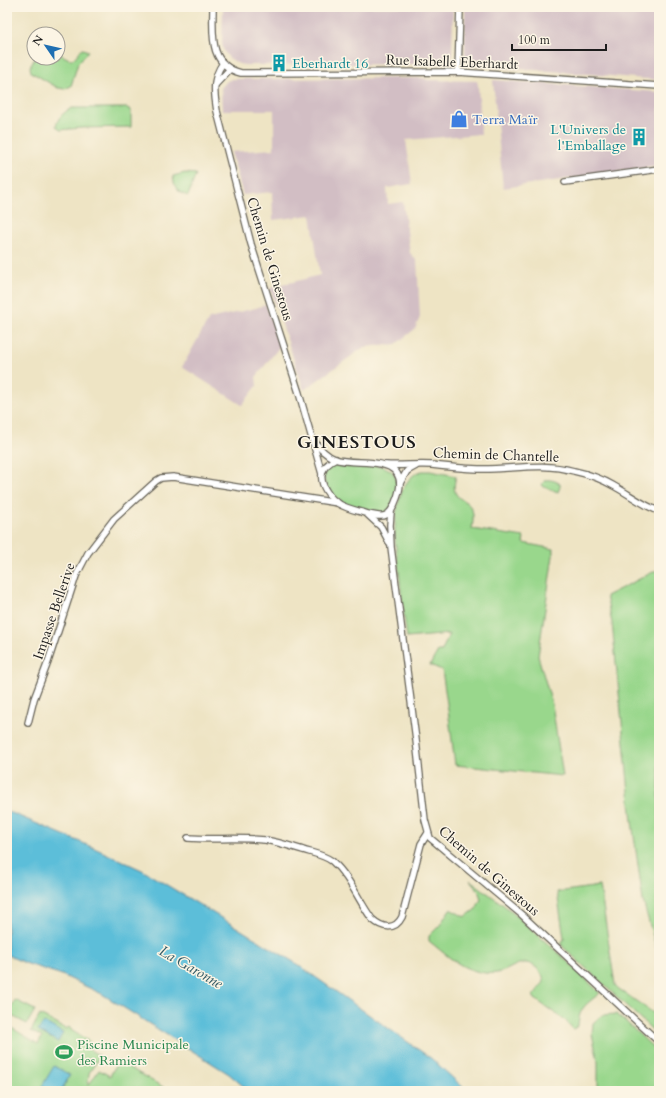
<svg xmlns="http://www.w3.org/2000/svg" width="666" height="1098" font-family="Cardo,serif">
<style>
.industrial{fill:#d2bec4}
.green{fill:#99d78c;stroke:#5a7a54}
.water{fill:#5bbed9;stroke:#3c6d7a}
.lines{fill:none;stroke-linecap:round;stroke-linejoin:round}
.minor-casing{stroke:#666257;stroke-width:8}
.minor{stroke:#fff;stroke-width:5.5}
.labels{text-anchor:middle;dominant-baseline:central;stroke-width:3;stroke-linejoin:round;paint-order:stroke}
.street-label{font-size:14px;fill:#1c1c1c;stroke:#fcf5e5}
.culture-label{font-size:14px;fill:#0d838f;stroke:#fcf5e5;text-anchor:start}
.shop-label{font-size:14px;fill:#366cbe;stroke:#fcf5e5;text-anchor:start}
.leisure-label{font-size:14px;fill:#27864d;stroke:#fcf5e5;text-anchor:start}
.water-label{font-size:15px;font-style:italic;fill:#355d68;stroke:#fcf5e5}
.district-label{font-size:18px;font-weight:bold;letter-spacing:1px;fill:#1c1c1c;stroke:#fcf5e5}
</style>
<rect width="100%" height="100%" fill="#fcf5e5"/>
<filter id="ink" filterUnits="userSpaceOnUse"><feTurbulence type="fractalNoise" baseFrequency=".025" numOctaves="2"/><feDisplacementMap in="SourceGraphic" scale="8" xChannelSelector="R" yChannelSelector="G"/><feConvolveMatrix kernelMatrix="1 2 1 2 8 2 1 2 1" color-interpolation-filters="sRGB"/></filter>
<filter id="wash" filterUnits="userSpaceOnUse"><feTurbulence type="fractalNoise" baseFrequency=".012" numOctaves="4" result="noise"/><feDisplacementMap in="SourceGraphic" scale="16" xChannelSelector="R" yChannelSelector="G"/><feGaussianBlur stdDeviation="0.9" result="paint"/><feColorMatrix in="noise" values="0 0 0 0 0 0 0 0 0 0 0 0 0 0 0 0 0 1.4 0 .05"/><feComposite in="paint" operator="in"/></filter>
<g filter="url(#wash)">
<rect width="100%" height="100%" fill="#eee4c4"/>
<g class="industrial">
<path d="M223,7H453L452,55L448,61L440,64L245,65L239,64L229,58L226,54L223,49L222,43Z"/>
<path d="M465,7H659V80L564,72L473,66L467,63L465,60Z"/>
<path d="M424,78L428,80L477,81L478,85L481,134L406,140L412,184L387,188L388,204L403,202L410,253L417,261L420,317L415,329L396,344L364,347L304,390L270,288L320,275L311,215L273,220L272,192L243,195L231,152L274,149V110H222L221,88L227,81L232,79Z"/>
<path d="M493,80L659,92V166L503,188Z"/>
<path d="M266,304L280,346L256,377L257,386L242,405L182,367L209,319L256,308Z"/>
</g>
<g class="green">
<path d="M83,49L88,51L86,54L78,63L71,86L65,89L58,88L31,72L30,67L35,58H58V53L71,60C77,57 78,51 83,49Z"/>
<path d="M72,108H127L131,110V127L81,128L60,130L56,126C58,117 64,112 72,108Z"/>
<path d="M185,173L196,174L188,196C176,191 175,189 173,176Z"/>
<path d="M335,462C345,461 355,464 366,465C371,465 379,465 384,467C405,474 396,498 388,512C377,515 351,509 340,502C331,496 318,479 327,468C329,466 332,464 335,462Z"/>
<path d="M422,471H430L456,476C454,485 452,493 461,499C463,501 467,502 469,505C475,511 473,521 472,529L524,537L523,543L554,549L538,656L552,704L563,776L455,765L449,717L442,670L430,665L438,651H442L449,634L407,638C404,616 401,594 399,571C397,556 394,540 395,525C396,507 402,476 422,471Z"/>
<path d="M545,480C549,479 557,481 560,484V487L558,492L544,487L542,485Z"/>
<path d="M659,569V958L643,901L632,822L612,623L606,596Z"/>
<path d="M470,880L505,906L565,959L600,993C586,1005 579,1007 578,1026L573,1029L566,1021L535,999L533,996L544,982C543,975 540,970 534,966C521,957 510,971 497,973C490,974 482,973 476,971C458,967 443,952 429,941V936L440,925L450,909L465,917L476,909L481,899L478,890Z"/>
<path d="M600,886L615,985L619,989L659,1017V1036L562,946V941L564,940V938L557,892Z"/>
<path d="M15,1000L35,1010L27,1024L8,1014Z"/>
<path d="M616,1014L623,1019L659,1053V1091H598V1061L592,1034L593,1023L602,1015Z"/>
<path d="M40,1015L66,1029L69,1027L71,1029V1030L90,1042L87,1048L100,1056L89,1073L88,1086L99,1070L110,1076L118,1061L168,1090L169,1089L173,1091H7V1025L38,1044L42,1037L31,1031Z"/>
</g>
<g class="water">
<path d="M7,811L92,847L142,870L294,962L432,1059L467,1091H249L229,1074L102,994L62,975L25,963L7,955Z"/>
<path d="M44,1022L63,1033L58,1042L38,1031Z"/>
<path d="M54,1066L70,1075L61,1091H39Z"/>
</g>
</g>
<g filter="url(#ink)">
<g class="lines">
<g class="minor-casing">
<g id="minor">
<path d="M213,7C213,33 208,65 241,73L458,72L659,86"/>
<path d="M223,63C212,78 214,93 217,111L251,244L299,393L322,474"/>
<path d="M458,72L460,7"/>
<path d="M215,85L230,69"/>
<path d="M565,182L659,169"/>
<path d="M312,439C319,447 325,455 335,459C351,465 385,458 396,472C402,480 400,489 397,498C394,504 393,512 386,515C381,518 374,515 368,514C359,511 348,509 339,504C330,499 320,485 322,474C323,466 330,462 336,459"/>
<path d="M386,465C401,466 416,464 432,465C449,467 466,469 483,469C516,469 541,462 574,471C588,474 602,479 614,486C629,494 642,505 659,511"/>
<path d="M400,483L407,471L416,466"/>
<path d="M391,512L390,525L391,547L416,740L425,820L430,838L522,915L659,1042"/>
<path d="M368,515L381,527L389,542"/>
<path d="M28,723L34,699L48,662L76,576L88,553L114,519L156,481L161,478L173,477L338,503"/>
<path d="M188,838C213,840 240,837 265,840C278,842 290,846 303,850C312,853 324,855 332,861C350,877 358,900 372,919C382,928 395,931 402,917L421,844L428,833"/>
</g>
</g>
<use href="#minor" class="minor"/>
</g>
</g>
<defs>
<g id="building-bare" transform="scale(1.38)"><path d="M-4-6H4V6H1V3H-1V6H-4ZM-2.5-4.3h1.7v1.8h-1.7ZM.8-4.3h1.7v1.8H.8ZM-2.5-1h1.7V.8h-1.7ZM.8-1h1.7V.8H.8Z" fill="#0f9aa8" stroke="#fcf5e5" stroke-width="2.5" paint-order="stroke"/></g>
<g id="shop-bare" transform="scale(1.38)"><path d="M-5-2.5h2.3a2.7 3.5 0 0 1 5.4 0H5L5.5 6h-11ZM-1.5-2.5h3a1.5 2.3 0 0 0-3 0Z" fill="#3f7fe0" stroke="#fcf5e5" stroke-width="2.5" paint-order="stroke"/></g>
<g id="stadium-bare" transform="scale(1.38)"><path d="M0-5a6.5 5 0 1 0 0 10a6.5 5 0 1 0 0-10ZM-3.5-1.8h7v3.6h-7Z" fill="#2e9e5b" stroke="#fcf5e5" stroke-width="2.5" paint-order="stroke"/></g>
</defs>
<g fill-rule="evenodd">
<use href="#building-bare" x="279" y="63"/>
<use href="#shop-bare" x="459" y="119"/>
<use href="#building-bare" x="639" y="137"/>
<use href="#stadium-bare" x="64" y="1052"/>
</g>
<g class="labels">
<g class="street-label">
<text transform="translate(452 62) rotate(2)">Rue Isabelle Eberhardt</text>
<text transform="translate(270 259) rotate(73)">Chemin de Ginestous</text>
<text transform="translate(496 455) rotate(2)">Chemin de Chantelle</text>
<text transform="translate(54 611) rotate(-71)">Impasse Bellerive</text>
<text transform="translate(489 871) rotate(41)">Chemin de Ginestous</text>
</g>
<g class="culture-label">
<text x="292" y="63">Eberhardt 16</text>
<text x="626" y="129" text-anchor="end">L'Univers de<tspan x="626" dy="16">l'Emballage</tspan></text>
</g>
<g class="shop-label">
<text x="472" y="119">Terra Maïr</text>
</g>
<g class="leisure-label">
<text x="77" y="1044">Piscine Municipale<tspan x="77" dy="16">des Ramiers</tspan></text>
</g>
<g class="water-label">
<text transform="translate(191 967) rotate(30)">La Garonne</text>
</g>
<g class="district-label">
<text x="357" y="442">GINESTOUS</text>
</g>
</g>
<rect width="666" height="1098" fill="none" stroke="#fcf5e5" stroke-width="24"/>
<g transform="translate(46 46) rotate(304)"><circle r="19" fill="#fcf5e5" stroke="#a29e95"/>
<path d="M0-3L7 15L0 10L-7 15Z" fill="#1f6fb2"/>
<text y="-6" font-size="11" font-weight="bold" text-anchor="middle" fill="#1c1c1c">N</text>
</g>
<path d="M512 44v6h94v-6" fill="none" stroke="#1c1c1c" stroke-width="2"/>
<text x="518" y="44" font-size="12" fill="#1c1c1c" stroke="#fcf5e5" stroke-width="3" paint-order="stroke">100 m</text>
</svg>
